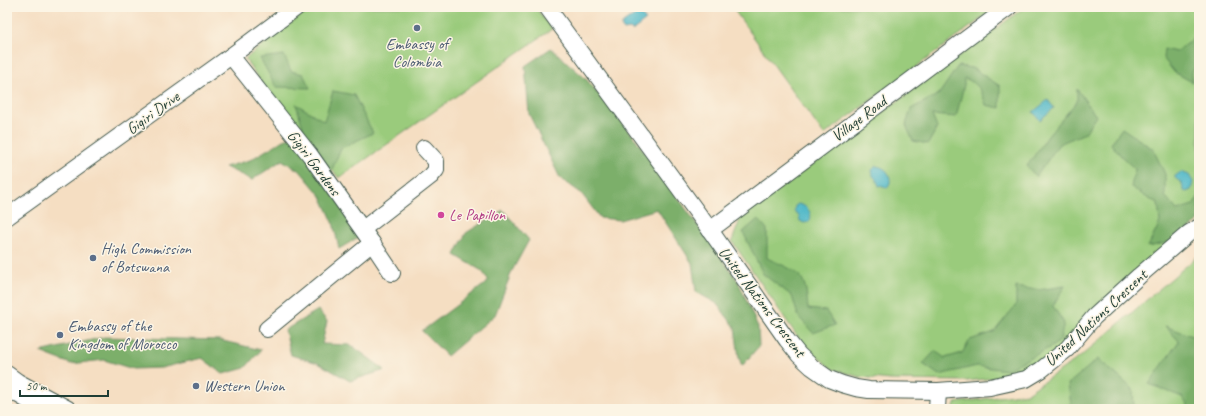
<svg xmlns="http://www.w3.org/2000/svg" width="1206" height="416" font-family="Caveat,sans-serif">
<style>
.green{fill:#9acb7b;stroke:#5c8458}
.forest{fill:#7baf6b;stroke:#4d7650}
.water{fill:#4ab6c7;stroke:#347a7e}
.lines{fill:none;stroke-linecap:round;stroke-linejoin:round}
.minor-casing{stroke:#3f5549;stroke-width:18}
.minor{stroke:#fff;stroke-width:16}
.service-dot{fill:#5c6f8a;stroke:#fcf5e5;stroke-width:1.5}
.hotel-dot{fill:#d1479c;stroke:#fcf5e5;stroke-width:1.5}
.labels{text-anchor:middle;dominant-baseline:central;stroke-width:3;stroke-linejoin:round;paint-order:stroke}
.service-label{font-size:16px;fill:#4e5e75;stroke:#fcf5e5;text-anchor:start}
.street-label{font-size:16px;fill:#1f3d34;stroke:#fcf5e5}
.hotel-label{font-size:16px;fill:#b23c85;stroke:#fcf5e5;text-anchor:start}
</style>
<rect width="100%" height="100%" fill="#fcf5e5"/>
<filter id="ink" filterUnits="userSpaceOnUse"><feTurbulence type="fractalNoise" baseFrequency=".025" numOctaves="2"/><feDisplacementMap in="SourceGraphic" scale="8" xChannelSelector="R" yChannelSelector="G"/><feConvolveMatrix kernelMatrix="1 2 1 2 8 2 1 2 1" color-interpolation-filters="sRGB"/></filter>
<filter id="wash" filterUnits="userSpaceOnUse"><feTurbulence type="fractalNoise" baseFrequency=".012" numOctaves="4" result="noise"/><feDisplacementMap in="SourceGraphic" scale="16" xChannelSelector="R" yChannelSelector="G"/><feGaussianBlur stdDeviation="0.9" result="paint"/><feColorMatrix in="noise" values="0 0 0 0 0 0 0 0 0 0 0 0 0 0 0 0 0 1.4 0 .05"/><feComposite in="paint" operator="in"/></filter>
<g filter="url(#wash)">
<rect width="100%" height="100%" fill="#f5dec2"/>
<g class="green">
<path d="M311,7H535L552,29L339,178L288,120L245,59Z"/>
<path d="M732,7H997L824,135Z"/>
<path d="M1025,7H1199V217L1040,366L1013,376L967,381L891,380L860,377L832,369L802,343L732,241L741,217Z"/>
<path d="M1199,255V409H953L955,403L1027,393L1080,357Z"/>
</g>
<g class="forest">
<path d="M1199,31V65L1192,71V82L1174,72L1163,58L1164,49L1176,52L1196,36Z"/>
<path d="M551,48L586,79L629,130L738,281L758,327L759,346L742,366L739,358L735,327L716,303L696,292L692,263L657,209L620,220L600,218L581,193L560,178L529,114L525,66Z"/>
<path d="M284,55L291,71L303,74L310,88L276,87L260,58Z"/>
<path d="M958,66L972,68L1000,86V108L986,105C981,89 979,84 964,78V85L956,117L932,115L937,128L928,144L913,141L906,125L911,109L939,94Z"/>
<path d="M1077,89L1096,116L1085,133L1059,144L1036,177L1027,166L1048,136L1077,101Z"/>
<path d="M333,91L354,95L373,133L341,148L331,172L359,237L339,249L333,222L321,196L301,172L282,160L252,180L225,167L250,160L280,142L304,131L296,104L324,121Z"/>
<path d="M1122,128L1153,149L1165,174V196L1177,210L1193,205L1199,196V221L1174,241L1148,247L1160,222L1158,203L1149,199L1131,187L1135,169L1121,156L1111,144Z"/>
<path d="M503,210L529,240L512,271L495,315L447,356L422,331L489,281L482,271L455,255L466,233Z"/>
<path d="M758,219L767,229V258C775,262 794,269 800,276C807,284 807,300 808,309L826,311L835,325L813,333L798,316L792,296L763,274L743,232Z"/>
<path d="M1065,286L1053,306L1064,323L1060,341L1051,347L1006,370L977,366L939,375L923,364L935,351L945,358L962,353L970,340L994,332L1016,305V287L1038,290Z"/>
<path d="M318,310L327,321L322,344L351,345L385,370L350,381L318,363L291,355L285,330Z"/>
<path d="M1165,326L1195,337L1199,341V409H1190L1182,397L1149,384L1179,341Z"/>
<path d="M104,337L219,340L261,350L245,368L223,374L202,358L161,368L133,369L104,360L71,364L40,352Z"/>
<path d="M1098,359L1133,389L1134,409H1074L1071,405L1068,384Z"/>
</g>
<g class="water">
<path d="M639,12L646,20L632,31L630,29L624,30L621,26L623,23Z"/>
<path d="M1048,100L1054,108L1040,120L1033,112Z"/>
<path d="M876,166C885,167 891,173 890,183L887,188L879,186L876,179L873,176L872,170Z"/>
<path d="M1181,172L1189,175L1193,182L1191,190L1186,192L1183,190L1182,183L1175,178V176Z"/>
<path d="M798,204C807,205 814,214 809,222L804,223L800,221L799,215L794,211L795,206Z"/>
</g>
</g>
<g filter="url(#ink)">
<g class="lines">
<g class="minor-casing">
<g id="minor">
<path d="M547,7L710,230L787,340L799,355L812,367L829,379L842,384L856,388L869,390L938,391L990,387L1026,379L1041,370L1067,349L1094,317L1139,276L1189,233L1199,227"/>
<path d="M231,56L310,155L372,243L392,273"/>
<path d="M7,217L231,56L297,7"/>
<path d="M363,229L431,176L436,170V161L424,148"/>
<path d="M710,230L1009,7"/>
<path d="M267,329L372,243"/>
<path d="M7,374L18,382L68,409"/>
<path d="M7,388L42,409"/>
<path d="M937,409L938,391"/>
</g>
</g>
<use href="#minor" class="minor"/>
</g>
</g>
<g class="service-dot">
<circle cx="417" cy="28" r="4"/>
<circle cx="93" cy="258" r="4"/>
<circle cx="60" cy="335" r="4"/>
<circle cx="196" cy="386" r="4"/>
</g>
<circle class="hotel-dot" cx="441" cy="215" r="4"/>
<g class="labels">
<g class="service-label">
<text x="417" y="44" text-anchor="middle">Embassy of<tspan x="417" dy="18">Colombia</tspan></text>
<text x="101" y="249">High Commission<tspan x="101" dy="18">of Botswana</tspan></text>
<text x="68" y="326">Embassy of the<tspan x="68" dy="18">Kingdom of Morocco</tspan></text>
<text x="204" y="386">Western Union</text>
</g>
<g class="street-label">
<text transform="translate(153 113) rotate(-36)">Gigiri Drive</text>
<text transform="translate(859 119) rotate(-37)">Village Road</text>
<text transform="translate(314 163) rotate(53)">Gigiri Gardens</text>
<text transform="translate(762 302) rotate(53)">United Nations Crescent</text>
<text transform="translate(1096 318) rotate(-43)">United Nations Crescent</text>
</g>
<g class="hotel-label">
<text x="449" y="215">Le Papillon</text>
</g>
</g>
<rect width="1206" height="416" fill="none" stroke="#fcf5e5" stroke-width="24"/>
<path d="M20 390v6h88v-6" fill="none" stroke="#1f3d34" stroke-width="2"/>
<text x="26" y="390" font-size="12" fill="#1f3d34" stroke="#fcf5e5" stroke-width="3" paint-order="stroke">50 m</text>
</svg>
